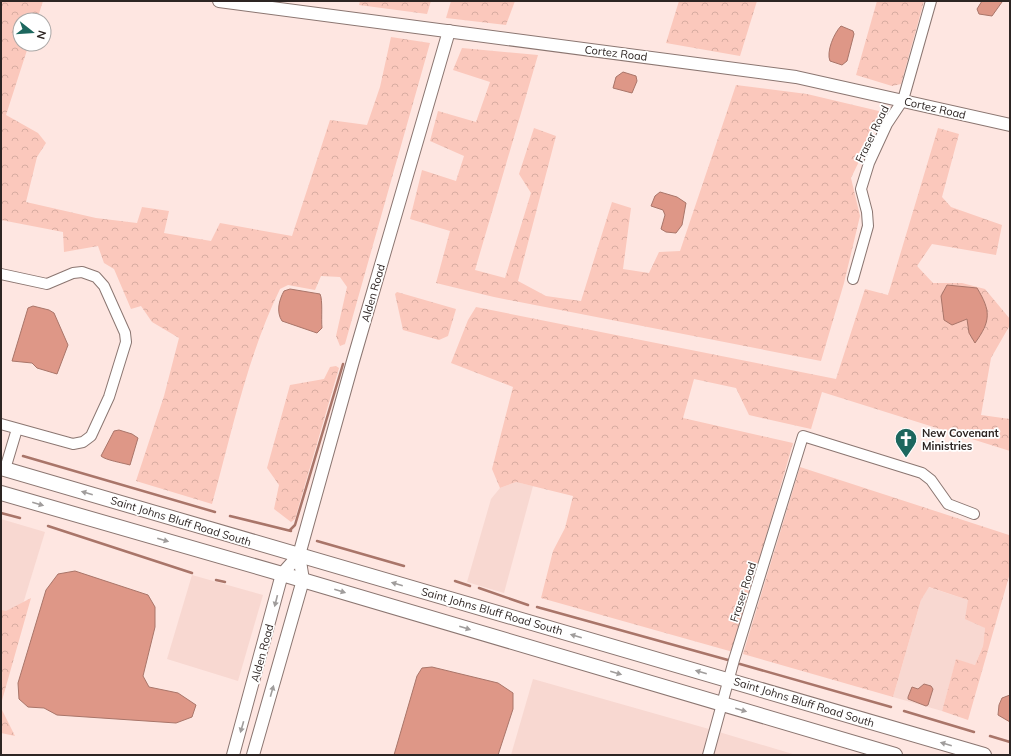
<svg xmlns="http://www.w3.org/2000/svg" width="1011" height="756" font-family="Mulish,sans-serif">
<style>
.built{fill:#f8d8d1}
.forest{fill:url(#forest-crowns)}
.water{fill:#de9787;stroke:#a97569}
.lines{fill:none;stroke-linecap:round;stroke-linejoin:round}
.stream{stroke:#a97569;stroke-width:2.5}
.minor-casing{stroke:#8b7671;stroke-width:12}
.tertiary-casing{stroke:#8b7671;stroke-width:14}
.secondary-casing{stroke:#8b7671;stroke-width:16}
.minor{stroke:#fff;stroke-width:10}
.tertiary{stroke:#fff;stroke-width:12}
.secondary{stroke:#fff;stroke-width:14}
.oneway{fill:#a09d9c}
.labels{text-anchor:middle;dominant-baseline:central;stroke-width:3.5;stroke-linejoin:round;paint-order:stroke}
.street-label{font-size:11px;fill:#2d2523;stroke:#fff}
.poi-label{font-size:11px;font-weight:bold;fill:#2d2523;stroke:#fff;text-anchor:start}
</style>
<defs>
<pattern id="forest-crowns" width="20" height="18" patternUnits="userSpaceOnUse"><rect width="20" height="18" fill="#fbc8bc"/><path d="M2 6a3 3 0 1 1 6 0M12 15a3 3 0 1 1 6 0" fill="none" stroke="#d7aca1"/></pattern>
</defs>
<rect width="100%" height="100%" fill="#fee6e1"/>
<g class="built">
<path d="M516,482L533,486L504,593L467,582L491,499L500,488Z"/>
<path d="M1,519L45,532L15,630L1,626Z"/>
<path d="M192,575L263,595L238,681L167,659Z"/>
<path d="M928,587L968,600L985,628L983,646L975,665L956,660L942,711L893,697L921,600Z"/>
<path d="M533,679L709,729L796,755H511Z"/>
</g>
<g class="forest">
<path d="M1,1H43L37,20H20V44H29L6,115L38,133L46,143L37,157L26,202L96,218L137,223L142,207L169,211L164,233L211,241L220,223L292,236L330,120L367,125L380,87L391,37L430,43L345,344L340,346L336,336L347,287L340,277L321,276L315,290L288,285L280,289C247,357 232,432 212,504L136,481L164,396L179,338L152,322L141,306L131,309L114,269L104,263L98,246L64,252L63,232L1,220Z"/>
<path d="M360,1H431L427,14L359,5Z"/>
<path d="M451,1H515L506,25L446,18Z"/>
<path d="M679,1H757L740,56L666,43Z"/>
<path d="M877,1H924L901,84L892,86L856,75Z"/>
<path d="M462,48L538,55L475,270L505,278L531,193L519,174L534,128L556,136L518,281L546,296L581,301L612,202L631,208L623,269L649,273L659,252L680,251L736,85L807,94L883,112L851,178L860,216L844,283L821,361L494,297L436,283L450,231L410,219L422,170L456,181L464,156L430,141L438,111L476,122L490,82L453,70Z"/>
<path d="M938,128L959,134L942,197L951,207L1002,225L996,255L932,244L917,266L933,283H962L985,289L1010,319V325L991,358L981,415L1010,419V451L822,392L811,429L749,415L736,388L694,379L683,418L793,443L733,652L541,598L553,551L565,528L573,496L516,482L500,488L492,469L513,387L451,363L468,320L476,307L836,379L865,289L888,295Z"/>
<path d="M397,292L456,309L448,336L439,340L403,330L395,294Z"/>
<path d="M336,366L339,368L295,519L291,522L274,509L279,485L267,468L290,385L324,379L330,367Z"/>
<path d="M800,467L1009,535L1010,573L968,720L942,711L956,659L975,665L983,646L985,628L965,619L968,600L929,587L921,600L893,697L743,654Z"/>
<path d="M31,598L1,704V610L6,611Z"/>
<path d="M1,708L15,736L1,733Z"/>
</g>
<g class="water">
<path d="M982,1H1001L1002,2L992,16L979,14L977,9Z"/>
<path d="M841,26L853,31L854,34L847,61L842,65L830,61C826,52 834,33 841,26Z"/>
<path d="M623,72L636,76L637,81L632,93L613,88L616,77Z"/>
<path d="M660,192L677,197L686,203L682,225L676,233L666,232L661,229L665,215L663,210L651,206L655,196Z"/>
<path d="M947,285L977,288C991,311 991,321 975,343L969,333L967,319L952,325L944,320L941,296Z"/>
<path d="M290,289L320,294C323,300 321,319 322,328L317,333L282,321C276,312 279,300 284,291Z"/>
<path d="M33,306L49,310L54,313L68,345L57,374L37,368L32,363L12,361L28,308Z"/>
<path d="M119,430L132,434L138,438L130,465C123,463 105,460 101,456L114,431Z"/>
<path d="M75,571L148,595L155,607V627L143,676L149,687L178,693L196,705L192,717L176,723L57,715L44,708L28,707L19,699L18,683L46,590L58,574Z"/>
<path d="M432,667L498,683L513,693V709L498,755H394L417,676L422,668Z"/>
<path d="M924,684L931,686L933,689L928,705L926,706L908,699V697L912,687L918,689Z"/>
<path d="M1010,695V722L998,715L999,705L1002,698Z"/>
</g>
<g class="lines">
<g class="stream">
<path d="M23,456L215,512"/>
<path d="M1,513L20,518"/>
<path d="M230,516L291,531"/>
<path d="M48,526L192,573"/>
<path d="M290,530L295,525L343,364"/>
<path d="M317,541L404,566"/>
<path d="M216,580L225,582"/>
<path d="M455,581L470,586"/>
<path d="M479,588L528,605"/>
<path d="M537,607L728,660"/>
<path d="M740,664L891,707"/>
<path d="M904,711L974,732"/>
<path d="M990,736L1010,742"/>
</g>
<g class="minor-casing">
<g id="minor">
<path d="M1,274L47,284L73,273L82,272L96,277L104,286L125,333L126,342L109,397L91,436L83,442L73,444L1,424"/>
<path d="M853,279L868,226L867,212L861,189L869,163L887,124L903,100L931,1"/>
<path d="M5,469L17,429"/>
<path d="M708,755L734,660L803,436L922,473L931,480L948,504L974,514"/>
</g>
</g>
<g class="tertiary-casing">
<g id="tertiary">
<path d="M219,1L796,77L1010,125"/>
<path d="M233,755L282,574L299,555"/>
<path d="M253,755L303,580L299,555L353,361L449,31"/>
</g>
</g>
<g class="secondary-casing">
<g id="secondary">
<path d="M1,468L984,755"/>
<path d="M1,493L282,574L895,755"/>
</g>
</g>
<use href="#minor" class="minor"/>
<use href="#tertiary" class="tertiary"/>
<use href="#secondary" class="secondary"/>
</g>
<defs><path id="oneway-solid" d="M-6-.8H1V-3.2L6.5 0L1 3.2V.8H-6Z"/></defs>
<g class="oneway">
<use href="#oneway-solid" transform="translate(87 493) rotate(-164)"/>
<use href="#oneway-solid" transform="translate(38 504) rotate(16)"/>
<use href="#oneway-solid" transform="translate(163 540) rotate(16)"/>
<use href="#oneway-solid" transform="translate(397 584) rotate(-164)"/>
<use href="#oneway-solid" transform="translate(340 591) rotate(17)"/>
<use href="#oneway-solid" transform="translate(276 601) rotate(104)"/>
<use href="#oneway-solid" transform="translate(465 628) rotate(17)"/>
<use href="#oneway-solid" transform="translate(576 636) rotate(-164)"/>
<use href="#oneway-solid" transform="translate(701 672) rotate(-164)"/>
<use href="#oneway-solid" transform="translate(616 673) rotate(16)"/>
<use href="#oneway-solid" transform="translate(272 691) rotate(-74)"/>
<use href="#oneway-solid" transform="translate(741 710) rotate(16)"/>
<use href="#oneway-solid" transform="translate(242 727) rotate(106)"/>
<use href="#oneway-solid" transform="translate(946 744) rotate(-164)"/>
</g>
<defs>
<g id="church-pin" transform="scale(1.15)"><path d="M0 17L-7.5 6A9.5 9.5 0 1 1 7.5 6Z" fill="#1d675e" stroke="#fff"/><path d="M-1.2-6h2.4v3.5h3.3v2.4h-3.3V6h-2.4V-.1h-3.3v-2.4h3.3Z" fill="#fff"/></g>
</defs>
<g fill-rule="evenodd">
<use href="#church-pin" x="906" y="439"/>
</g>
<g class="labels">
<g class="street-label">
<text transform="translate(616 53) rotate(7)">Cortez Road</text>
<text transform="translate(935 108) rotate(13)">Cortez Road</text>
<text transform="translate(872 134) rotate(-64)">Fraser Road</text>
<text transform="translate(373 293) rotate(-74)">Alden Road</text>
<text transform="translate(181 521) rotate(17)">Saint Johns Bluff Road South</text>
<text transform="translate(743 592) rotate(-72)">Fraser Road</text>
<text transform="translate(492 611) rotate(16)">Saint Johns Bluff Road South</text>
<text transform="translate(262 653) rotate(-75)">Alden Road</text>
<text transform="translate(804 702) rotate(17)">Saint Johns Bluff Road South</text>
</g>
<g class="poi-label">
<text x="922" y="433">New Covenant<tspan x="922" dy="13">Ministries</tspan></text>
</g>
</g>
<rect width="1011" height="756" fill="none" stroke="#2d2523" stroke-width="4"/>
<g transform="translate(32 32) rotate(107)"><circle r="19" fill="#ffffff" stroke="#aba8a7"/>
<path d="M0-3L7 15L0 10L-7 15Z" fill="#1d675e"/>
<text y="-6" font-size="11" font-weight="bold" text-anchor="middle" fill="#2d2523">N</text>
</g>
</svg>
